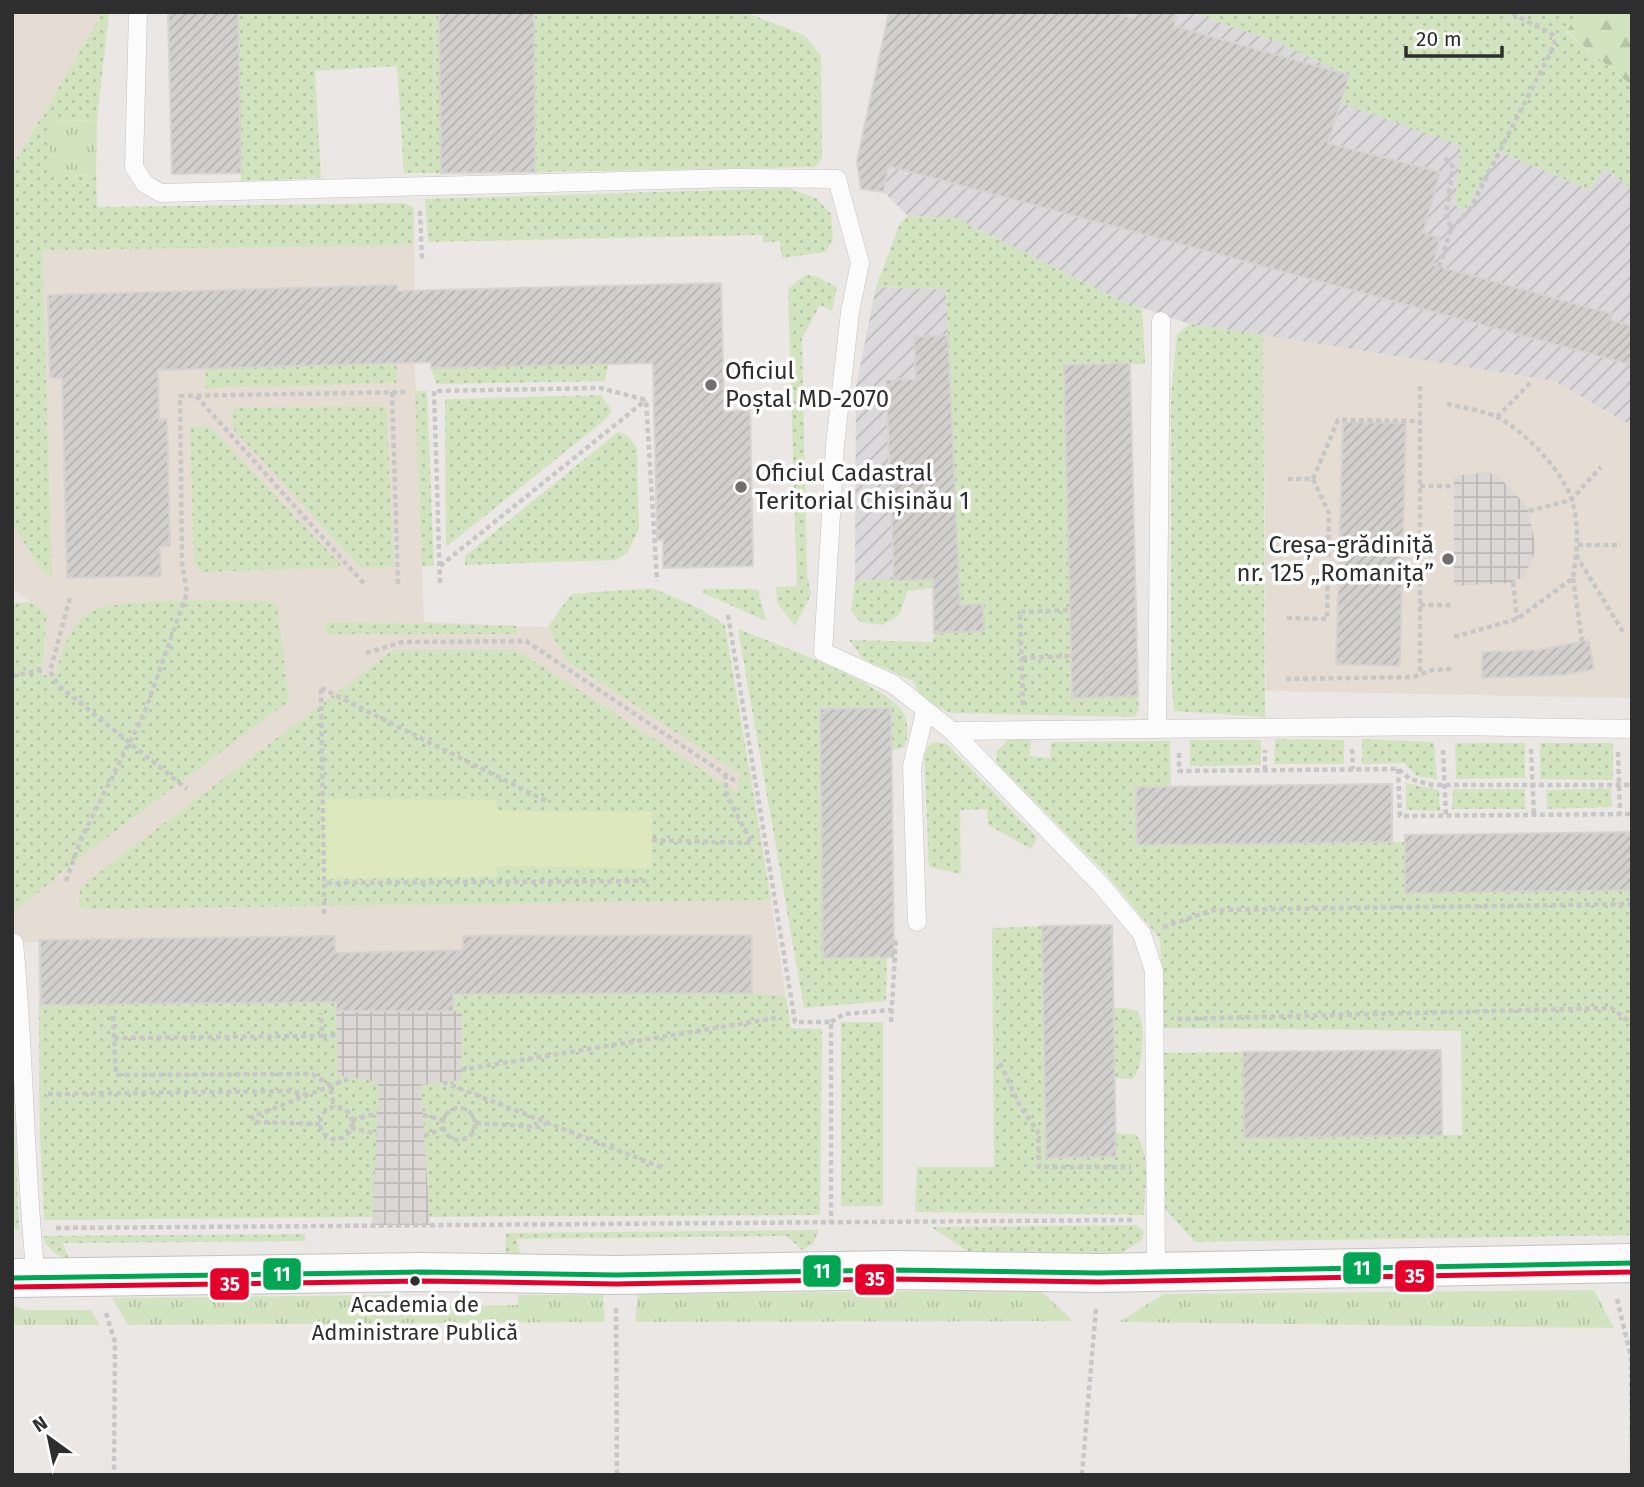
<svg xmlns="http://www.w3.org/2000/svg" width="1644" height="1487" font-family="'Fira Sans',sans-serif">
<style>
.industrial{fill:url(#industrial-furrows)}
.education{fill:#e5ddd3}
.grass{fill:url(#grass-tufts)}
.forest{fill:url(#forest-firs)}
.garden{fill:url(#garden-dots)}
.pitch{fill:#dde8bd}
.plaza{fill:url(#plaza-grid)}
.building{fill:url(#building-hatch);stroke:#d6d3d0;stroke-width:2}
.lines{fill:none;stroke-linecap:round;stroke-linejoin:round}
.lane-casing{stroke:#c4c3c3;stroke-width:19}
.secondary-casing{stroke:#c4c3c3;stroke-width:40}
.path{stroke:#c8c7c7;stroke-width:4.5;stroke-dasharray:5 3.5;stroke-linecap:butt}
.lane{stroke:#fcfbfb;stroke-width:18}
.secondary{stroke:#fcfbfb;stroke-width:38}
.bus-1-casing{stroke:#fff;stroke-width:10}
.bus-2-casing{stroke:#fff;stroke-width:10}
.bus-1{stroke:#00a651;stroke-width:5}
.bus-2{stroke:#e4002b;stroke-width:5}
.poi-dot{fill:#706f6e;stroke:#fff;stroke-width:2.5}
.bus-dot{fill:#2e2e2e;stroke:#fff;stroke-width:2.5}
.labels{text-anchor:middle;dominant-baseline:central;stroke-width:7;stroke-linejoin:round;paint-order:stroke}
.bus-label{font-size:22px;fill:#2e2e2e;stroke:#fff}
.poi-label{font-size:24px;fill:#2e2e2e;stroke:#fff;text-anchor:start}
.line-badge{stroke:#fff;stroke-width:2.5}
.badge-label{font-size:19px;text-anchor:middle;font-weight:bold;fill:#fff}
</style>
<defs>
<pattern id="industrial-furrows" width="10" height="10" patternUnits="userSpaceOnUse" patternTransform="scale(1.75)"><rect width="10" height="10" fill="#dbd9db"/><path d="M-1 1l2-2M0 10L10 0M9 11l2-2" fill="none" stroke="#bcbbbc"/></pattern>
<pattern id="grass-tufts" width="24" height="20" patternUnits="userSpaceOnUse" patternTransform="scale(1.75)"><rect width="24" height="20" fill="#d2e4bf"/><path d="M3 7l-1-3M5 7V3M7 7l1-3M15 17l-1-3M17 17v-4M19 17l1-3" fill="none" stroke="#b5c4a4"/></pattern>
<pattern id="forest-firs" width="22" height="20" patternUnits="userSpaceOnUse" patternTransform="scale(1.75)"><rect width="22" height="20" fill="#d2e4bf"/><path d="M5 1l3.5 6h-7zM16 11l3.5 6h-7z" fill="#b5c4a4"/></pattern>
<pattern id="garden-dots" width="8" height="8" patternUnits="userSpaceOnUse" patternTransform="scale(1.75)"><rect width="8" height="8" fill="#d2e4bf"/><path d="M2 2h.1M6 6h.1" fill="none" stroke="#b5c4a4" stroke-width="1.8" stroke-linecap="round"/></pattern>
<pattern id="plaza-grid" width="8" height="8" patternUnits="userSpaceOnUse" patternTransform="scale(1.75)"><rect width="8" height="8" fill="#dbd7d4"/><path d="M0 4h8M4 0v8" fill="none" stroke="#bcb9b6"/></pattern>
<pattern id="building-hatch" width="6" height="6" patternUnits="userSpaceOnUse" patternTransform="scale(1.75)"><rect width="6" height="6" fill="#d2d0cd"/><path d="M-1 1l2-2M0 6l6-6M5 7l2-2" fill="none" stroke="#b5b3b0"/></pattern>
</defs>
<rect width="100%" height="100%" fill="#ebe7e4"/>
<g class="industrial">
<path d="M889,12H1191L1274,41L1349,75L1342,103L1461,145L1455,205L1464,209L1499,151L1590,190L1603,168L1632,188V426L1554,381L1190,324L1119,300L956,218L908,216L884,192L861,189L857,162Z"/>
<path d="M876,287L946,289L958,578L855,581L856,386Z"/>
</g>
<g class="education">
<path d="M12,12H103L12,167Z"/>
<path d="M405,203L414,208L415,367L424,622L548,627L750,768L791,1028L822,1029L425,1160L376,1161L40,1137L38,942L12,943V914L25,903L47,613L12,589V211Z"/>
<path d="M1263,335L1554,381L1632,426V698L1266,691Z"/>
</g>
<g class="grass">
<path d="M50,120L97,121L96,176L49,175Z"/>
<path d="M1040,1290L1073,1321L635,1322L638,1294Z"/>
<path d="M1594,1290L1614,1328L1119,1322L1164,1294Z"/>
<path d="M394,1295L392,1307L518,1305V1295H603L605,1322L128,1325L112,1298Z"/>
<path d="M12,1305L25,1310H91L100,1325H12Z"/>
</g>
<path class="forest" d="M1580,12H1632V86L1566,31Z"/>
<g class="garden">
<path d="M103,12H109L97,121L50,120V175L96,176L97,207L405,203L414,208L413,245L42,250L52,577L43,573L12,523V167Z"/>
<path d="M238,12H439L441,173H404L397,66L315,71L321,178L241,181Z"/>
<path d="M534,12H745L804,35L821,55L822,158L815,167L535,172Z"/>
<path d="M1191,12H1580L1566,32L1632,86V188L1603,168L1590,190L1499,151L1465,210L1455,205L1461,145L1341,103L1348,75L1274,41Z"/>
<path d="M788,188L816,198L831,214L833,241L825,252L782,258L780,241L763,243V235L428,242L425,199Z"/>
<path d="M908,216L956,218L1119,300L1142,308L1145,364L1065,365L1073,698L1138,696L1139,710L1134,717L951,713L922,699L913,681L863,659L849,640L933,642L934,633L984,631L983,604L934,605V588L907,591L900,614L883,625L860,622L851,610L855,581L958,577L946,289L876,287L900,223Z"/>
<path d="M805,275L816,276L837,287L832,311L820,305L802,338L807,573L811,595L795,626L777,603L776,587L797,586L788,289Z"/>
<path d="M1190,324L1263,335L1265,717L1174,711L1171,673V396L1177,334Z"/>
<path d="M609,361L605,381L436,384L431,368Z"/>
<path d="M397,363L396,383L205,388L206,369Z"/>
<path d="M415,391H427L434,566L422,567Z"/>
<path d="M601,395L612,411L606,419L446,547L445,399Z"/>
<path d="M386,406L394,567L361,568L233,429V408Z"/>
<path d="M210,426L343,567L202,572L194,565L190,428Z"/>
<path d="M618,432L629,437L637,448L639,529L627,553L616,560L465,565V556Z"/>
<path d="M653,588L701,609L725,625L771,900L84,909L79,904L80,887L393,650H517L738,793L740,774L566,660L548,627L571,594Z"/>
<path d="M704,589H758L766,621L703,593Z"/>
<path d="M270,601L277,606L289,701L85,854L12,914V603L31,602L47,613L42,675L55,676C62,656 67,627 87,614C117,595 230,602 270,601Z"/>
<path d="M325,622L517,626L518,634H327Z"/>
<path d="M738,629C779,645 869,677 899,707C909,718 909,734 905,747L891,751V708L820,709L824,958L887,957L886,1001L804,1008Z"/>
<path d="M1021,736L1031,741L1030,756L1050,758L1051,742L1170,741L1171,787L1136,788L1137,845L1405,842L1406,893L1632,890V1235L1195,1242L1165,1209L1162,1053L1243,1052L1244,1138L1462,1135L1461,1031L1164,1028L1160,939L1107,875L997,763L996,752L1008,740Z"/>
<path d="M1275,739L1344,740V764H1274Z"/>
<path d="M1362,739L1434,742L1437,779L1416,776L1404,763L1362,764Z"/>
<path d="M1190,740H1261V765L1190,766Z"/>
<path d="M935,742L947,744L1037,837L1031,849L988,825L987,809L960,810L961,874L929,867L924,754L930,744Z"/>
<path d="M1455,743H1525V778L1456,779Z"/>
<path d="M1540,743H1613V780L1540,779Z"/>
<path d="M1406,783L1439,790L1440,811L1406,810Z"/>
<path d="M1611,788L1612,807L1547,809L1546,790Z"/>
<path d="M1453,789H1525V809H1452Z"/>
<path d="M1042,926L1046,1158L1115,1156L1116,1133L1136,1135C1152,1154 1144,1191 1144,1215L915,1212L917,1167H994L992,928Z"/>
<path d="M752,993L786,997L791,1028L822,1029L820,1215L429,1217L421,1085L461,1080V1011H453V994Z"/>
<path d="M336,1002L338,1075L374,1081L379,1087L373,1217L44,1220L40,1137L39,1005Z"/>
<path d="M1113,1008C1120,1008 1130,1007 1136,1011C1147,1019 1144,1071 1132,1079L1114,1078Z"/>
<rect x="841" y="1022" width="42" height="184"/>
<path d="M12,1053L19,1230L12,1228Z"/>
<path d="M1137,1225L1144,1231L1142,1240L1120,1254L974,1255L931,1227Z"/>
<path d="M819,1230L813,1244L802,1250L787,1236L517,1239L521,1260H505L506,1233Z"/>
<path d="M305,1234V1241L62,1243L71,1262L53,1252L43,1240V1236Z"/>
</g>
<path class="pitch" d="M320,799L496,800L497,811L652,812V868L497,866V877L320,879Z"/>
<g class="plaza">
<path d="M1488,472L1499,477L1528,508L1536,549L1524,577L1509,583L1454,586V476Z"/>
<path d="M336,1011H462L461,1080L421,1085L430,1225H372L379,1087L374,1081L338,1075Z"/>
</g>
<g class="building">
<path d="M168,12H238L241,173L172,174Z"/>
<path d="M439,12H534L535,172L441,173Z"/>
<path d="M889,12H1112L1134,18L1135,12H1178L1174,26L1349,75L1328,143L1440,172L1423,233L1440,238L1433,265L1613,314L1611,320L1632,326V365L888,166L884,192L861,189L857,161Z"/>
<path d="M721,283L724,411L750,410L753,566L663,568V540H657L653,363L431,368V362L158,370L159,419H167L170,546L160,547L161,576L67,578L62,378H50L48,295L397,285V291Z"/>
<path d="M948,335L960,605L983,604L984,631L934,633L933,579L894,581L886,380L916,379L914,337Z"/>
<path d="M1130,363L1138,696L1072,698L1064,365Z"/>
<path d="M1343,422L1406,423L1400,666L1336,664Z"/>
<path d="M1589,640L1594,669L1563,675L1482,678V652L1539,650Z"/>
<path d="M891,708L894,957L823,958L820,709Z"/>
<path d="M1392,784V842L1137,845L1136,787Z"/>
<path d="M1632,832V890L1405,893V835Z"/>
<path d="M1112,925L1116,1156L1046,1158L1042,926Z"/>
<path d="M752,935V993L453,994V1011H336V1002L41,1005L40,940L335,936V953L463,950V936Z"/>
<path d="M1441,1050L1442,1135L1244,1138L1243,1052Z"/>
</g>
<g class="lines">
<g class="lane-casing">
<g id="lane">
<path d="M138,12L134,167L145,184L161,193L736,178L837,179L860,263L850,312L835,445L823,652L893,684L952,731L1101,885L1142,934L1154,971L1156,1269"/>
<path d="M1157,729L1161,321"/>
<path d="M952,731L1453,726L1632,729"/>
<path d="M917,922L912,766L925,712"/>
<path d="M14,943C25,1055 24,1166 36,1278"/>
</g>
</g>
<g class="secondary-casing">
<path id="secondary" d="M12,1278L422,1272L616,1275L893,1270L1099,1273L1632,1263"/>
</g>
<g class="path">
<path d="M420,211L422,259"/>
<path d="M1451,229L1469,211L1555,44L1552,34L1509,12"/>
<path d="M1439,267L1451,229L1446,213L1453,167L1445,158"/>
<path d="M1420,386V675"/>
<path d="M392,392L398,584"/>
<path d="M196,396L366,586"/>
<path d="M1447,404C1463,408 1484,410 1499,418C1524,431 1562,470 1571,498C1580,523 1577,552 1573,578L1517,619L1454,637"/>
<path d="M1497,417L1531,382"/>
<path d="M1313,479L1338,420L1420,421"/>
<path d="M1420,486H1454"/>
<path d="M1529,511L1571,500L1601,467"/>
<path d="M1578,545H1621"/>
<path d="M1576,555L1623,632"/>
<path d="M440,566L646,400"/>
<path d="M1573,578L1582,641"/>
<path d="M1513,582L1517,619"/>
<path d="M440,583L434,391L600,388L646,400L657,581"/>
<path d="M70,598L50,671L58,685L187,789"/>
<path d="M1420,605H1454"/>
<path d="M728,615L795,1022H831V1222"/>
<path d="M1287,618L1327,619L1329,513L1313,479H1288"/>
<path d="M366,653L402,642L526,641L735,781"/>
<path d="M1022,658L1071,656"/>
<path d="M12,676L43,670"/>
<path d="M1286,679L1413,677L1432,670L1453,669"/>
<path d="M321,688L546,801"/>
<path d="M321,689L324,883"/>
<path d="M1023,705L1020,612L1070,610"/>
<path d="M1352,749L1353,769"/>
<path d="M1531,749L1534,815"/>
<path d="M1443,750L1446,816"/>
<path d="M1618,752L1620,814"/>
<path d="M1179,753V771L1398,769L1410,779L1432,785H1632"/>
<path d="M1398,769L1400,816L1632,814"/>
<path d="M1265,770V750"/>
<path d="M652,840L752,843L727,796L725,774"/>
<path d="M66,881L81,839L144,714L187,593L182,562L180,396L405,392"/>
<path d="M324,914V883L650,881"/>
<path d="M1163,927L1213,910L1632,904"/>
<path d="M113,1016L116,1075L312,1074L330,1085L334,1107"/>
<path d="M1177,1019L1612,1008L1632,1024"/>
<path d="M831,1022L844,1014L891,1010"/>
<path d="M891,1022L896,937"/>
<path d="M322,1036L337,1035"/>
<path d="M114,1038L322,1036L321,1013"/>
<path d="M1000,1063L1020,1106L1038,1132L1039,1167H1131"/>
<path d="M461,1070L776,1018"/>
<path d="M443,1082L663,1168"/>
<path d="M48,1094L289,1091L307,1095"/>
<circle cx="336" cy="1123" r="16"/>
<circle cx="459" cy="1124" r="16"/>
<path d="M423,1115L443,1120"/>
<path d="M352,1120L378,1113"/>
<path d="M476,1123L540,1127L547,1123"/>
<path d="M320,1124L254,1122L252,1117L350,1078"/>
<path d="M351,1128L377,1134"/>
<path d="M424,1136L444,1128"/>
<path d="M56,1228L1132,1220"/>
<path d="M1617,1299L1631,1357L1632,1475"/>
<path d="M616,1308L617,1475"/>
<path d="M106,1313L115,1342L114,1475"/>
<path d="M1082,1475L1096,1308"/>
</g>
<use href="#lane" class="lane"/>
<use href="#secondary" class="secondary"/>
<g class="bus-1-casing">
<path id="bus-1" d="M12,1278L422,1272L616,1275L893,1270L1099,1273L1632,1263"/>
</g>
<g class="bus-2-casing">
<path id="bus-2" d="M12,1287L422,1281L616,1284L893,1279L1099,1282L1632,1272"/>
</g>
<use href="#bus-1" class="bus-1"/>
<use href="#bus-2" class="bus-2"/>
</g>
<g class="poi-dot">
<circle cx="711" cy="385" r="7"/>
<circle cx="741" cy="487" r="7"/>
<circle cx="1448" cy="559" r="7"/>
</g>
<circle class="bus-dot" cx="415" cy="1281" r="6"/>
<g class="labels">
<g class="bus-label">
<text x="415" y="1304">Academia de<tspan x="415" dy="28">Administrare Publică</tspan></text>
</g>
<g class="poi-label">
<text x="725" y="371">Oficiul<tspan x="725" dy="28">Poștal MD-2070</tspan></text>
<text x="755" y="473">Oficiul Cadastral<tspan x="755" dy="28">Teritorial Chișinău 1</tspan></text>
<text x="1434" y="545" text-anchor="end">Creșa-grădiniță<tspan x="1434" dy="28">nr. 125 „Romanița”</tspan></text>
</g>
</g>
<g class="line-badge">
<rect x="1342" y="1251" width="40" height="34" rx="7" fill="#00a651"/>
<rect x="802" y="1254" width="40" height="34" rx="7" fill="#00a651"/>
<rect x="262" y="1257" width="40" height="34" rx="7" fill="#00a651"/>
<rect x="1394" y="1259" width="41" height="34" rx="7" fill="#e4002b"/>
<rect x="854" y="1263" width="41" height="33" rx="7" fill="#e4002b"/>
<rect x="209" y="1267" width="41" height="34" rx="7" fill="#e4002b"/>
</g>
<g class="badge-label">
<text x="1362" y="1275">11</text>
<text x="822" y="1278">11</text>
<text x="282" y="1281">11</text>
<text x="1415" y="1283">35</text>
<text x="875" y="1286">35</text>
<text x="230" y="1291">35</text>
</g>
<rect width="1644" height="1487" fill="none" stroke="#2e2e2e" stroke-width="28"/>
<g transform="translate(49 1438) rotate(327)" stroke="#ffffff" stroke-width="5" paint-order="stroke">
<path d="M0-5L12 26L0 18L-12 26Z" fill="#2e2e2e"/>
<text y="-10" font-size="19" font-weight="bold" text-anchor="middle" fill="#2e2e2e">N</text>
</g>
<path d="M1406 46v10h96v-10" fill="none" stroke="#2e2e2e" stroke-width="3.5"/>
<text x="1416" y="46" font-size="21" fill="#2e2e2e" stroke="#ffffff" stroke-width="5" paint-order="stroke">20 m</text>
</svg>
